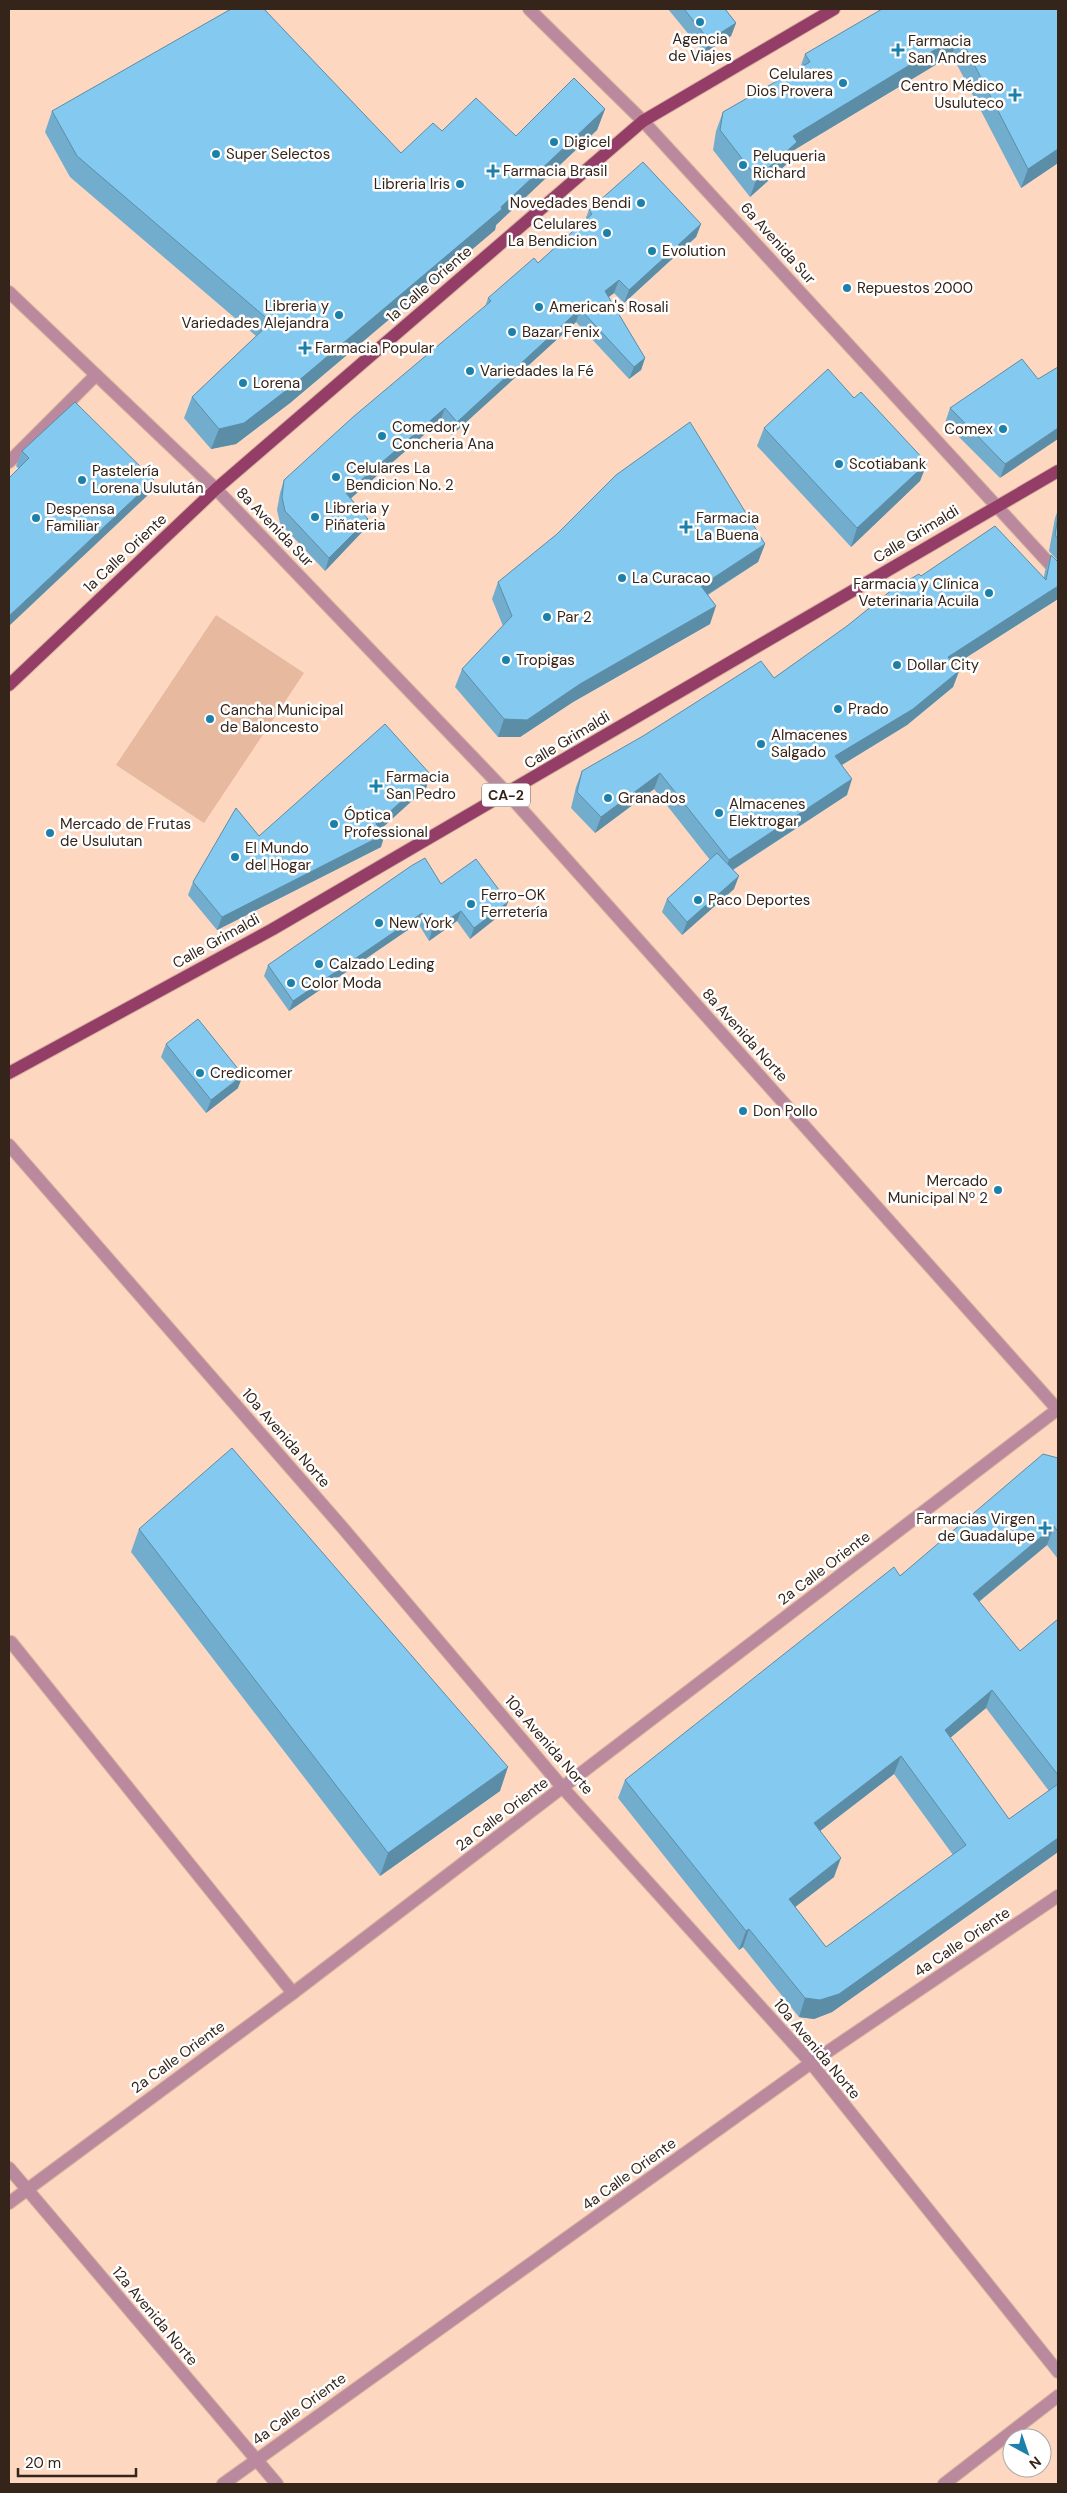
<svg xmlns="http://www.w3.org/2000/svg" width="1067" height="2493" font-family="'DM Sans',sans-serif">
<style>
.green{fill:#e7b99e}
.lines{fill:none;stroke-linecap:round;stroke-linejoin:round}
.minor-casing{stroke:#d5b39f;stroke-width:14}
.major-casing{stroke:#d5b39f;stroke-width:14}
.minor{stroke:#bb899d;stroke-width:12}
.major{stroke:#943d67;stroke-width:12}
.wall{fill:#72adce;fill-rule:evenodd}
.shaded-wall{fill:#5c8da7}
.building{fill:#84c9ef;stroke:#5c8da7;fill-rule:evenodd}
.poi-dot{fill:#1d80ab;stroke:#fff;stroke-width:2}
.labels{text-anchor:middle;dominant-baseline:central;stroke-width:5;stroke-linejoin:round;paint-order:stroke}
.shield{fill:#fff;stroke:#72665e;stroke-width:1}
.shield-label{font-size:14px;font-weight:bold;fill:#352419}
.poi-label{font-size:15px;fill:#352419;stroke:#fff;text-anchor:start}
.street-label{font-size:15px;fill:#352419;stroke:#fff}
</style>
<rect width="100%" height="100%" fill="#fdd7c0"/>
<path class="green" d="M216,615L304,673L204,823L116,765Z"/>
<g class="lines">
<g class="minor-casing">
<g id="minor">
<path d="M529,9L643,121L1058,573"/>
<path d="M9,292L216,489L508,794L1058,1410"/>
<path d="M9,462L96,375"/>
<path d="M9,1145L342,1527L563,1788L811,2063L1058,2372"/>
<path d="M11,1642L293,1993"/>
<path d="M9,2168L277,2484"/>
<path d="M9,2203L293,1993L1058,1409"/>
<path d="M223,2484L811,2063L1058,1896"/>
<path d="M944,2484L1058,2396"/>
</g>
</g>
<g class="major-casing">
<g id="major">
<path d="M9,685L216,489L643,121L834,9"/>
<path d="M9,1073L273,929L1058,471"/>
</g>
</g>
<use href="#minor" class="minor"/>
<use href="#major" class="major"/>
</g>
<g class="wall">
<path d="M668,9H725L736,23L731,36L704,53Z"/>
<path d="M1058,9V163L1021,188L952,55L794,150L790,161L750,197L713,150L716,131L723,112L800,68L805,54Z"/>
<path d="M605,109L597,130L496,225L495,230L290,403L236,444L211,449L184,418L192,397L256,336L70,177L45,132L52,111L401,153L442,131L516,136Z"/>
<path d="M589,210L701,224L696,237L624,303L614,293L608,297L645,358L641,370L629,379L576,322L452,435L440,421L351,498L363,531L325,571L280,523L277,510L280,493L284,480L485,307L488,298L538,263L585,220Z"/>
<path d="M1038,379L1000,478L945,423L950,408Z"/>
<path d="M854,398L927,463L920,481L851,547L757,446L764,428Z"/>
<path d="M22,451L154,480L148,495L19,469L16,466Z"/>
<path d="M1058,510V561L1049,551L1055,518Z"/>
<path d="M765,544L758,562L708,595L710,624L573,702L520,737H498L455,687L462,669L503,626L492,599L498,582Z"/>
<path d="M1051,555L1058,562V599L954,665L959,671L953,687L907,725L842,765L847,795L733,870L734,889L682,935L662,912L667,899L710,860L654,789L595,833L571,808L576,787L582,771L774,678L921,576L1044,577L1045,571Z"/>
<path d="M431,775L426,788L381,829V847L217,930L188,895L193,882L259,836Z"/>
<path d="M441,884L504,912L470,939L457,921L429,941L418,923L289,1011L264,976L268,965Z"/>
<path d="M166,1044L238,1088L206,1113L161,1057Z"/>
<path d="M1058,1458V1559L1047,1545L979,1602L1020,1651L1058,1619V1852L832,2012L814,2019L799,2017L743,1947L739,1950L618,1798L625,1780ZM986,1708L1049,1791L1009,1819L950,1738ZM894,1774L953,1855L826,1947L795,1907L834,1877L820,1831Z"/>
<path d="M139,1529L500,1791L380,1876L131,1552Z"/>
</g>
<g class="shaded-wall">
<path d="M736,23L731,36L704,53L709,40Z"/>
<path d="M959,35L952,55L794,150L790,161L750,197L757,178L793,136Z"/>
<path d="M605,109L597,130L496,225L495,230L290,403L236,444L211,449L219,429L501,207Z"/>
<path d="M1058,149V163L1021,188L1028,169Z"/>
<path d="M701,224L696,237L624,303L629,290Z"/>
<path d="M619,280L614,293L600,304L605,291Z"/>
<path d="M580,309L576,322L452,435L457,422Z"/>
<path d="M645,358L641,370L629,379L634,367Z"/>
<path d="M445,408L440,421L342,506L346,493Z"/>
<path d="M1058,428V439L1000,478L1005,464Z"/>
<path d="M927,463L920,481L851,547L857,528Z"/>
<path d="M154,480L148,495L9,626V616Z"/>
<path d="M368,519L363,531L325,571L329,558Z"/>
<path d="M765,544L758,562L694,603L701,586Z"/>
<path d="M1058,586V599L942,673L948,657Z"/>
<path d="M716,606L710,624L573,702L520,737H498L504,719L580,684Z"/>
<path d="M959,671L953,687L907,725L830,772L835,756Z"/>
<path d="M660,773L654,789L595,833L601,817Z"/>
<path d="M431,775L426,788L372,837L376,824Z"/>
<path d="M852,779L847,795L723,876L729,860Z"/>
<path d="M385,834L381,847L217,930L222,917Z"/>
<path d="M739,876L734,889L682,935L687,922Z"/>
<path d="M508,902L504,912L470,939L474,928Z"/>
<path d="M461,911L457,921L429,941L432,930Z"/>
<path d="M422,913L418,923L289,1011L293,1001Z"/>
<path d="M243,1075L238,1088L206,1113L211,1100Z"/>
<path d="M1054,1526L1047,1545L966,1612L973,1594Z"/>
<path d="M992,1690L986,1708L938,1748L945,1730Z"/>
<path d="M901,1756L894,1774L807,1841L814,1823Z"/>
<path d="M508,1767L500,1791L380,1876L388,1853Z"/>
<path d="M1058,1838V1852L832,2012L814,2019L799,2017L805,1998Z"/>
<path d="M841,1858L834,1877L782,1917L789,1899Z"/>
<path d="M749,1929L743,1947L739,1950L746,1931Z"/>
</g>
<g class="building">
<path d="M231,9H264L401,153L433,123L442,131L476,98L516,136L574,78L605,109L501,207L502,209L297,382L244,423L219,429L192,397L271,322L77,156L52,111Z"/>
<path d="M684,9H725L736,23L709,40Z"/>
<path d="M882,9H1058V149L1028,169L959,35L793,136L797,142L757,178L720,130L723,112L810,62L805,54Z"/>
<path d="M643,162L701,224L629,290L619,280L605,291L645,358L634,367L580,309L457,422L445,408L346,493L368,519L329,558L285,511L282,497L284,480L353,417L491,301L488,298L534,258L538,263L592,214L589,210Z"/>
<path d="M1022,359L1038,379L1058,367V428L1005,464L950,408Z"/>
<path d="M828,369L854,398L861,392L927,463L857,528L764,428Z"/>
<path d="M75,402L154,480L9,616V478L29,458L22,451Z"/>
<path d="M690,422L765,544L701,586L716,606L580,684L527,720L504,719L462,669L512,616L498,582L557,534L616,475Z"/>
<path d="M1058,517V539L1055,535Z"/>
<path d="M995,526L1046,580L1051,555L1058,562V586L948,657L959,671L913,709L835,756L852,779L729,860L660,773L601,817L577,792L582,771L643,736L761,661L774,678L847,626L893,589L919,574L921,576Z"/>
<path d="M385,724L431,775L376,824L385,834L222,917L193,882L236,808L259,836Z"/>
<path d="M717,853L739,876L687,922L667,899Z"/>
<path d="M425,858L441,884L476,859L508,902L474,928L461,911L432,930L422,913L293,1001L268,965L411,866Z"/>
<path d="M198,1019L243,1075L211,1100L166,1044Z"/>
<path d="M232,1448L508,1767L388,1853L139,1529Z"/>
<path d="M1043,1454L1058,1458V1532L1054,1526L973,1594L1020,1651L1058,1619V1775L992,1690L945,1730L1009,1819L1058,1784V1838L839,1994L820,2000L805,1998L749,1929L746,1931L625,1780L894,1567L900,1576ZM901,1756L966,1845L826,1947L789,1899L841,1858L814,1823Z"/>
</g>
<g class="poi-dot">
<circle cx="700" cy="22" r="5"/>
<path d="M895.5 42.5h5v5h5v5h-5v5h-5v-5h-5v-5h5z"/>
<circle cx="843" cy="83" r="5"/>
<path d="M1012.5 87.5h5v5h5v5h-5v5h-5v-5h-5v-5h5z"/>
<circle cx="554" cy="142" r="5"/>
<circle cx="216" cy="154" r="5"/>
<circle cx="743" cy="165" r="5"/>
<path d="M490.5 163.5h5v5h5v5h-5v5h-5v-5h-5v-5h5z"/>
<circle cx="460" cy="184" r="5"/>
<circle cx="641" cy="203" r="5"/>
<circle cx="607" cy="233" r="5"/>
<circle cx="652" cy="251" r="5"/>
<circle cx="847" cy="288" r="5"/>
<circle cx="539" cy="307" r="5"/>
<circle cx="339" cy="315" r="5"/>
<circle cx="512" cy="332" r="5"/>
<path d="M302.5 340.5h5v5h5v5h-5v5h-5v-5h-5v-5h5z"/>
<circle cx="470" cy="371" r="5"/>
<circle cx="243" cy="383" r="5"/>
<circle cx="1003" cy="429" r="5"/>
<circle cx="382" cy="436" r="5"/>
<circle cx="839" cy="464" r="5"/>
<circle cx="336" cy="477" r="5"/>
<circle cx="82" cy="480" r="5"/>
<circle cx="315" cy="517" r="5"/>
<circle cx="36" cy="518" r="5"/>
<path d="M683.5 519.5h5v5h5v5h-5v5h-5v-5h-5v-5h5z"/>
<circle cx="622" cy="578" r="5"/>
<circle cx="989" cy="593" r="5"/>
<circle cx="547" cy="617" r="5"/>
<circle cx="506" cy="660" r="5"/>
<circle cx="897" cy="665" r="5"/>
<circle cx="838" cy="709" r="5"/>
<circle cx="210" cy="719" r="5"/>
<circle cx="761" cy="744" r="5"/>
<path d="M373.5 778.5h5v5h5v5h-5v5h-5v-5h-5v-5h5z"/>
<circle cx="608" cy="798" r="5"/>
<circle cx="719" cy="813" r="5"/>
<circle cx="334" cy="824" r="5"/>
<circle cx="50" cy="833" r="5"/>
<circle cx="235" cy="857" r="5"/>
<circle cx="698" cy="900" r="5"/>
<circle cx="471" cy="904" r="5"/>
<circle cx="379" cy="923" r="5"/>
<circle cx="319" cy="964" r="5"/>
<circle cx="291" cy="983" r="5"/>
<circle cx="200" cy="1073" r="5"/>
<circle cx="743" cy="1111" r="5"/>
<circle cx="998" cy="1190" r="5"/>
<path d="M1042.5 1520.5h5v5h5v5h-5v5h-5v-5h-5v-5h5z"/>
</g>
<g class="labels">
<rect class="shield" x="482" y="783.5" width="48" height="23" rx="4"/>
<g class="shield-label">
<text x="506" y="795">CA-2</text>
</g>
<g class="poi-label">
<text x="700" y="39" text-anchor="middle">Agencia<tspan x="700" dy="17">de Viajes</tspan></text>
<text x="908" y="41">Farmacia<tspan x="908" dy="17">San Andres</tspan></text>
<text x="833" y="74" text-anchor="end">Celulares<tspan x="833" dy="17">Dios Provera</tspan></text>
<text x="1004" y="86" text-anchor="end">Centro Médico<tspan x="1004" dy="17">Usuluteco</tspan></text>
<text x="564" y="142">Digicel</text>
<text x="226" y="154">Super Selectos</text>
<text x="753" y="156">Peluqueria<tspan x="753" dy="17">Richard</tspan></text>
<text x="503" y="171">Farmacia Brasil</text>
<text x="450" y="184" text-anchor="end">Libreria Iris</text>
<text x="631" y="203" text-anchor="end">Novedades Bendi</text>
<text x="597" y="224" text-anchor="end">Celulares<tspan x="597" dy="17">La Bendicion</tspan></text>
<text x="662" y="251">Evolution</text>
<text x="857" y="288">Repuestos 2000</text>
<text x="329" y="306" text-anchor="end">Libreria y<tspan x="329" dy="17">Variedades Alejandra</tspan></text>
<text x="549" y="307">American's Rosali</text>
<text x="522" y="332">Bazar Fenix</text>
<text x="315" y="348">Farmacia Popular</text>
<text x="480" y="371">Variedades la Fé</text>
<text x="253" y="383">Lorena</text>
<text x="392" y="427">Comedor y<tspan x="392" dy="17">Concheria Ana</tspan></text>
<text x="993" y="429" text-anchor="end">Comex</text>
<text x="849" y="464">Scotiabank</text>
<text x="346" y="468">Celulares La<tspan x="346" dy="17">Bendicion No. 2</tspan></text>
<text x="92" y="471">Pastelería<tspan x="92" dy="17">Lorena Usulután</tspan></text>
<text x="325" y="508">Libreria y<tspan x="325" dy="17">Piñateria</tspan></text>
<text x="46" y="509">Despensa<tspan x="46" dy="17">Familiar</tspan></text>
<text x="696" y="518">Farmacia<tspan x="696" dy="17">La Buena</tspan></text>
<text x="632" y="578">La Curacao</text>
<text x="979" y="584" text-anchor="end">Farmacia y Clínica<tspan x="979" dy="17">Veterinaria Acuila</tspan></text>
<text x="557" y="617">Par 2</text>
<text x="516" y="660">Tropigas</text>
<text x="907" y="665">Dollar City</text>
<text x="848" y="709">Prado</text>
<text x="220" y="710">Cancha Municipal<tspan x="220" dy="17">de Baloncesto</tspan></text>
<text x="771" y="735">Almacenes<tspan x="771" dy="17">Salgado</tspan></text>
<text x="386" y="777">Farmacia<tspan x="386" dy="17">San Pedro</tspan></text>
<text x="618" y="798">Granados</text>
<text x="729" y="804">Almacenes<tspan x="729" dy="17">Elektrogar</tspan></text>
<text x="344" y="815">Óptica<tspan x="344" dy="17">Professional</tspan></text>
<text x="60" y="824">Mercado de Frutas<tspan x="60" dy="17">de Usulutan</tspan></text>
<text x="245" y="848">El Mundo<tspan x="245" dy="17">del Hogar</tspan></text>
<text x="481" y="895">Ferro-OK<tspan x="481" dy="17">Ferretería</tspan></text>
<text x="708" y="900">Paco Deportes</text>
<text x="389" y="923">New York</text>
<text x="329" y="964">Calzado Leding</text>
<text x="301" y="983">Color Moda</text>
<text x="210" y="1073">Credicomer</text>
<text x="753" y="1111">Don Pollo</text>
<text x="988" y="1181" text-anchor="end">Mercado<tspan x="988" dy="17">Municipal Nº 2</tspan></text>
<text x="1035" y="1519" text-anchor="end">Farmacias Virgen<tspan x="1035" dy="17">de Guadalupe</tspan></text>
</g>
<g class="street-label">
<text transform="translate(778 243) rotate(48)">6a Avenida Sur</text>
<text transform="translate(429 284) rotate(-41)">1a Calle Oriente</text>
<text transform="translate(275 527) rotate(46)">8a Avenida Sur</text>
<text transform="translate(916 534) rotate(-31)">Calle Grimaldi</text>
<text transform="translate(125 553) rotate(-43)">1a Calle Oriente</text>
<text transform="translate(567 740) rotate(-31)">Calle Grimaldi</text>
<text transform="translate(216 941) rotate(-29)">Calle Grimaldi</text>
<text transform="translate(745 1035) rotate(48)">8a Avenida Norte</text>
<text transform="translate(286 1438) rotate(49)">10a Avenida Norte</text>
<text transform="translate(824 1568) rotate(-37)">2a Calle Oriente</text>
<text transform="translate(549 1745) rotate(49)">10a Avenida Norte</text>
<text transform="translate(502 1814) rotate(-37)">2a Calle Oriente</text>
<text transform="translate(962 1942) rotate(-34)">4a Calle Oriente</text>
<text transform="translate(817 2049) rotate(50)">10a Avenida Norte</text>
<text transform="translate(178 2057) rotate(-36)">2a Calle Oriente</text>
<text transform="translate(629 2174) rotate(-36)">4a Calle Oriente</text>
<text transform="translate(155 2316) rotate(50)">12a Avenida Norte</text>
<text transform="translate(299 2409) rotate(-36)">4a Calle Oriente</text>
</g>
</g>
<rect width="1067" height="2493" fill="none" stroke="#352419" stroke-width="20"/>
<g transform="translate(1027 2453) rotate(140)"><circle r="24" fill="#ffffff" stroke="#aea7a3"/>
<path d="M0-4L9 19L0 12L-9 19Z" fill="#1d80ab"/>
<text y="-8" font-size="14" font-weight="bold" text-anchor="middle" fill="#352419">N</text>
</g>
<path d="M18 2468v8h118v-8" fill="none" stroke="#352419" stroke-width="2.5"/>
<text x="25" y="2468" font-size="15" fill="#352419" stroke="#ffffff" stroke-width="4" paint-order="stroke">20 m</text>
</svg>
